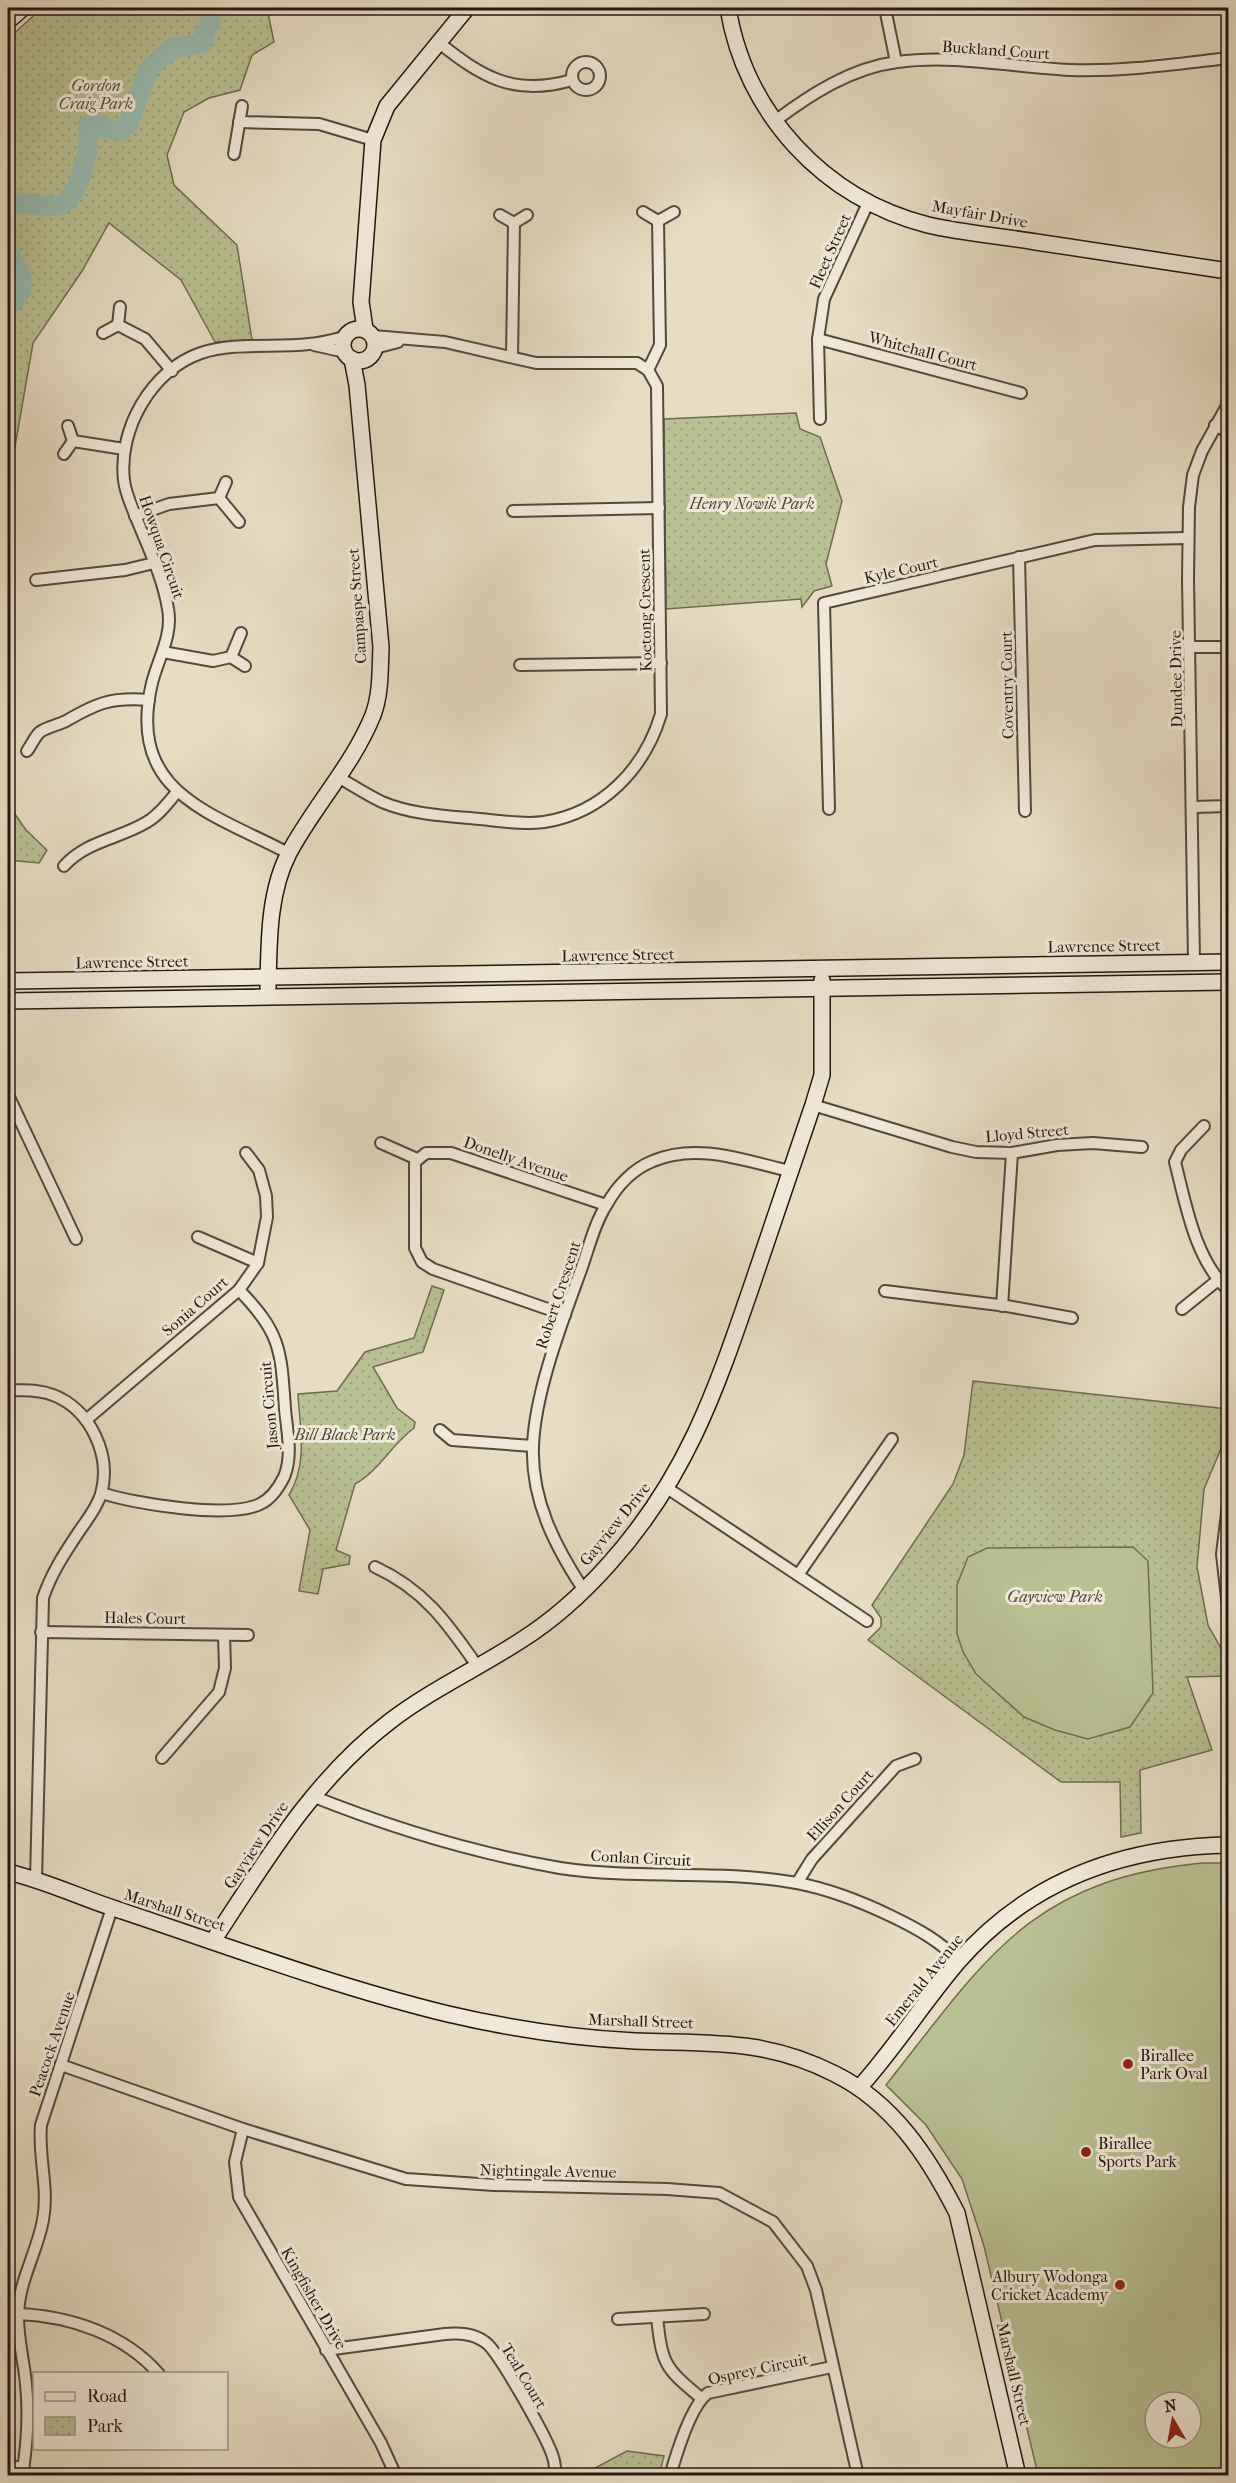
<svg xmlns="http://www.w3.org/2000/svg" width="1236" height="2483" font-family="'IM FELL French Canon',serif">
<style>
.park{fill:url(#park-dots);stroke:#6f6b51;stroke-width:1.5}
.pitch{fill:#b9c092;stroke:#6f6b51;stroke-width:1.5;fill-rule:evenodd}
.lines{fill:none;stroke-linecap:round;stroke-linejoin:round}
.river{stroke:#97bcb1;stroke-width:20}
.street-casing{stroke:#56483c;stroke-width:14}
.secondary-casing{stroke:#251610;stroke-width:18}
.street{stroke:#f0e9d7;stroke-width:10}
.secondary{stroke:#f0e9d7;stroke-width:15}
.poi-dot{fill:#8f2418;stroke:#f0e9d7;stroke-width:2}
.labels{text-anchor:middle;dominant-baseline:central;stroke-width:6;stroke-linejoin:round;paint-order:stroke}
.street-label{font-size:16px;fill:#251610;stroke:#f0e9d7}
.park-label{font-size:16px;font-style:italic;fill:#514937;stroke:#f0e9d7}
.poi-label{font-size:16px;fill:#251610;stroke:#f0e9d7;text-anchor:start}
</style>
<defs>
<pattern id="park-dots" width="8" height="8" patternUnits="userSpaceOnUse" patternTransform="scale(1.5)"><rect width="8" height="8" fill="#b9c092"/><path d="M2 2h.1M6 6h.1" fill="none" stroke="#9fa47d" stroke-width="1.8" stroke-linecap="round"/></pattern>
</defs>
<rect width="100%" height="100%" fill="#e8ddc2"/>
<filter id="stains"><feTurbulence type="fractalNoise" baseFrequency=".00333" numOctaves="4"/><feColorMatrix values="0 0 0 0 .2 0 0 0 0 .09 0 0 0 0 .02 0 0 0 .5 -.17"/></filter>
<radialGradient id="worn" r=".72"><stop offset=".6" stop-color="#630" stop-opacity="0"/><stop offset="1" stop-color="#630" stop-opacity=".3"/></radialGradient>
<g class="park">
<path d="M42,8H267L274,42L252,55L240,90L209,98L184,112L167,155L174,185L237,245L252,340L215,342L181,280L109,223L82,271L33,343L8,487V39Z"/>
<path d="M796,413L800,429L820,437L842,501L826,564L832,586L814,591L802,607L801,599L666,609L664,419Z"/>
<path d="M8,804L26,830L47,850L39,863L8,860Z"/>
<path d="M432,1286L444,1290L423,1352L373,1367L397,1408L415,1422L414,1428C392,1444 379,1471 355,1484L336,1550L350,1556L349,1564L323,1569L318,1594L299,1591L310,1530L289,1495C308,1464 300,1429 298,1394L337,1391L365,1352L414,1338Z"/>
<path d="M973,1381L1228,1409V1432L1204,1489L1197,1567L1208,1625L1228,1661V1676L1187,1677L1212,1750L1140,1770L1141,1833L1121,1837L1120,1782H1061L868,1640L881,1627V1618L872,1605L953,1484L964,1455Z"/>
<path d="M627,2451L664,2456L659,2475H582Z"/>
</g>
<g class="pitch">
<path d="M1133,1547L1148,1561L1153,1693L1130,1727L1088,1739L1055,1730L1024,1717L976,1674L963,1652L957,1634V1585L968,1557L987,1548Z"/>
<path d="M1203,1863H1228V2475H1038L984,2246L962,2179L926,2125L886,2085C985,1960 1030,1879 1203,1863ZM1155,2402H1191V2438H1155Z"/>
</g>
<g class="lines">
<g class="river">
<path d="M8,203C27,200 43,209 59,205C81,199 91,144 88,125L94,122C108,128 116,137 128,125L149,69L171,49L202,43L211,18L208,8"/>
<path d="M8,252C19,272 33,289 8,305"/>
</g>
<g class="street-casing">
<g id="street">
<path d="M885,8L896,62"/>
<path d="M438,42C482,77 514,97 572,80"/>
<circle cx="586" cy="76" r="14"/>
<path d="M775,121C811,94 851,68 897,62C954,54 1012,67 1070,70C1122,72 1176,64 1228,58"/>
<path d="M239,122L319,124L373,140"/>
<path d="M234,154L242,106"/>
<path d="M643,212L658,221L660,345L648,370"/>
<path d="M500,215L514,223L512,357"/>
<path d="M658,221L674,212"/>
<path d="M514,223L527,215"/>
<path d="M118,325L120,307"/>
<path d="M103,333L118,325L145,339L172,371"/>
<path d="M818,339L1021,393"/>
<path d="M314,345L345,352"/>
<path d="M375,348L398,342"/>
<path d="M820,419L818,339L824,299L868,203"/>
<path d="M1215,425L1228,432"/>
<path d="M68,426L73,441"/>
<path d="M64,454L73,441L124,449"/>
<path d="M219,498L239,522"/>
<path d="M513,511L659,508"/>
<path d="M135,516L169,504L219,498L226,482"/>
<path d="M1019,557L1025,811"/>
<path d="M36,580L125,570L154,563"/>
<path d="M241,633L231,657L245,666"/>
<path d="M1191,647H1228"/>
<path d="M163,652L213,661L231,657"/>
<path d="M520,665L661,663"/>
<path d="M27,751C31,746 35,736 40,732C47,727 58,725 66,721C97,703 111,697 149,700"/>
<path d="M338,777C352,785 367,795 382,802C413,815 447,816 480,819C501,821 524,825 544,822C603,813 645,768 661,714L657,386L648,370L637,363H536L445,342L373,336"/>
<path d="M1193,807L1228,806"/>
<path d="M829,809L824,603L1095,540L1188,538"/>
<path d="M288,853C210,812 126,793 152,683C158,659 173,635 168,609C163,577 147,545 135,515C131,504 125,492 124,480C118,430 151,370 201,353C234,342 274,348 309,344C321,343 333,340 344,337"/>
<path d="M64,866C86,841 119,839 147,822C159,815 168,803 177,792"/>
<path d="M1194,962L1188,579L1189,507L1193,475L1202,451L1228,404"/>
<path d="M8,1095L76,1239"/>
<path d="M813,1105L952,1147L976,1152L1012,1153L1057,1145L1093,1143L1142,1147"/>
<path d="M1204,1126L1181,1150L1175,1162C1186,1205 1195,1259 1228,1290"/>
<path d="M381,1143L417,1159"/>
<path d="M198,1237L258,1263"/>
<path d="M885,1291L1007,1306L1072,1318"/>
<path d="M1002,1306L1012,1153"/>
<path d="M1182,1309L1218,1280"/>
<path d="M565,1315L433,1269L422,1262L415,1248V1162L426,1153H451L606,1205"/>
<path d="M8,1390C23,1391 39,1389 53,1395C90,1409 112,1455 101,1494C97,1508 86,1521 78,1533C64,1554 51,1574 43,1598L36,1879"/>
<path d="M86,1420L239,1290L258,1263L267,1217L266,1196L259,1170L246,1153"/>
<path d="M440,1430L452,1440L533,1446"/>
<path d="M667,1488L867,1621"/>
<path d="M102,1493C134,1504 230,1519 260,1504C271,1499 279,1487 284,1477C293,1456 287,1431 285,1409C281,1350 281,1333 239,1290"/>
<path d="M1228,1505L1222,1554L1228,1607"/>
<path d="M375,1567C425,1590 448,1624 478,1667"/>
<path d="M798,1575L892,1439"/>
<path d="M583,1589C555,1546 531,1500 533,1446C535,1391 563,1320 582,1267C589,1247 595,1222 607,1204C617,1186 633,1169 653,1161C697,1142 745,1161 790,1171"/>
<path d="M41,1632L248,1635"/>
<path d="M162,1758L219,1692L225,1668L224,1635"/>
<path d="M312,1796C392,1828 474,1853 560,1868C638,1880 719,1869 797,1883C828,1889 862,1902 891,1916C916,1928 940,1941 959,1961"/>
<path d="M797,1883L812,1859L896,1766L915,1759"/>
<path d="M61,2065L243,2129L406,2179L494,2185L667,2189L719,2193L773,2222L807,2266L816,2290L858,2476"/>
<path d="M243,2129L235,2162L239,2197L381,2443L396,2476"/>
<path d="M18,2314C70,2316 124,2334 159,2374"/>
<path d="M657,2317C662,2365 665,2368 701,2398"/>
<path d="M618,2319L704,2314"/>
<path d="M326,2350L445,2334C459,2333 473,2333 485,2342C498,2350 548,2440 553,2457C555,2463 555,2470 556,2476"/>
<path d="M8,2466L24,2468"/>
<path d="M22,2476C27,2446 29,2414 26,2384C24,2362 18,2340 18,2317C18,2282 37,2253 43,2220C49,2187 38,2157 41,2125L112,1908"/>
<path d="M670,2476C676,2455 691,2405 708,2393L832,2367"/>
</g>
</g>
<g class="secondary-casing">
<g id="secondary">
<path d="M728,8C745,113 824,199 928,225C963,233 1000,236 1036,242C1100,252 1164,261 1228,271"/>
<path d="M8,21L23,8"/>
<circle cx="359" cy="345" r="16"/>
<path d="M365,329L361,302L373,140L387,106L467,8"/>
<path d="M8,981L1228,962"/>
<path d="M268,988C269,944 268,893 289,853C314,806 353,765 373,715C381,694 380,669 381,647L357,385L352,359"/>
<path d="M8,1001L1228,982"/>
<path d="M8,1872C47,1881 83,1899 122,1911C230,1947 337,1987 448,2014C508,2028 573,2038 635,2041C709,2044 765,2038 835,2074C893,2103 928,2156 957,2213L1018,2476"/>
<path d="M213,1941C265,1862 312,1781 389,1722C429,1691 477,1669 520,1641C552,1621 584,1592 609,1564C687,1477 716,1390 753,1282C773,1223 793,1164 813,1105L822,1075V980"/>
<path d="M859,2088C895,2048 923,2003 958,1962C1029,1880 1122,1847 1228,1845"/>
</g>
</g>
<use href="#street" class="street"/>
<use href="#secondary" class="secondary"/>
</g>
<g class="poi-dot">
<circle cx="1128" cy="2064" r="6"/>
<circle cx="1086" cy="2152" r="6"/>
<circle cx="1120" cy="2285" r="6"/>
</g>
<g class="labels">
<g class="street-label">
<text transform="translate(996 50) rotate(4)">Buckland Court</text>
<text transform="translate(980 214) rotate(10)">Mayfair Drive</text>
<text transform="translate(830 251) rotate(-66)">Fleet Street</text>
<text transform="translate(923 351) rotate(15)">Whitehall Court</text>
<text transform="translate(162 547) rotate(71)">Howqua Circuit</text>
<text transform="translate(901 570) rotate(-13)">Kyle Court</text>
<text transform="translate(357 606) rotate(-94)">Campaspe Street</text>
<text transform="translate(645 610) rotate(-91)">Koetong Crescent</text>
<text transform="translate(1176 679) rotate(-91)">Dundee Drive</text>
<text transform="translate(1007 685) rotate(-91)">Coventry Court</text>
<text transform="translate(1104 946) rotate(-1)">Lawrence Street</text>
<text transform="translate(618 955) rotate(-1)">Lawrence Street</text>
<text transform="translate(132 962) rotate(-1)">Lawrence Street</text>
<text transform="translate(1027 1133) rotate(-5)">Lloyd Street</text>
<text transform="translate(516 1159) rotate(19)">Donelly Avenue</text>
<text transform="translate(558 1295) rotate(-72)">Robert Crescent</text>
<text transform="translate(195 1306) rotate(-41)">Sonia Court</text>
<text transform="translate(269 1405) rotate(-95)">Jason Circuit</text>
<text transform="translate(615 1524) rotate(-51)">Gayview Drive</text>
<text transform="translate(145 1618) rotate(1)">Hales Court</text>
<text transform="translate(840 1805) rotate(-48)">Ellison Court</text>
<text transform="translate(256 1845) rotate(-56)">Gayview Drive</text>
<text transform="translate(641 1858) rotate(3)">Conlan Circuit</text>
<text transform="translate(175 1910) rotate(18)">Marshall Street</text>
<text transform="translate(924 1980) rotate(-51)">Emerald Avenue</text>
<text transform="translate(641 2021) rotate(2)">Marshall Street</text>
<text transform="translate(52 2044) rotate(-71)">Peacock Avenue</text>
<text transform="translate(548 2171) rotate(1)">Nightingale Avenue</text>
<text transform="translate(314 2298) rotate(60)">Kingfisher Drive</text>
<text transform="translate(758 2369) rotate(-12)">Osprey Circuit</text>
<text transform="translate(1014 2374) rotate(77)">Marshall Street</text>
<text transform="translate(524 2376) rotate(59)">Teal Court</text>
</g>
<g class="park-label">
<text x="96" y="85">Gordon<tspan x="96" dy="18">Craig Park</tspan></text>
<text x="752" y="503">Henry Nowik Park</text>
<text x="345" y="1434">Bill Black Park</text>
<text x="1055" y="1596">Gayview Park</text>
</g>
<g class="poi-label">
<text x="1140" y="2055">Birallee<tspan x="1140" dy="18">Park Oval</tspan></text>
<text x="1098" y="2143">Birallee<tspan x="1098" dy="18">Sports Park</tspan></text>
<text x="1108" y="2276" text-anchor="end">Albury Wodonga<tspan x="1108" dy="18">Cricket Academy</tspan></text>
</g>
</g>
<rect width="1236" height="2483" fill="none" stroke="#e8ddc2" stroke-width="30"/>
<rect x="9" y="9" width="1218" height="2465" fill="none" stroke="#251610" stroke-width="3"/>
<rect x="15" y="15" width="1206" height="2453" fill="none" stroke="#251610" stroke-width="1.5"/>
<rect x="33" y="2372" width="195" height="78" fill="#f0e9d7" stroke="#9f9587" stroke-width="1.5"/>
<rect x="45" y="2392" width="30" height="9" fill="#f0e9d7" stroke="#9f9587" stroke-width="1.5"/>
<text x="87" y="2402" font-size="18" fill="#251610">Road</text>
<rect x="45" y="2417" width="30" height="18" fill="url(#park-dots)" stroke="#9f9587" stroke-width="1.5"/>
<text x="87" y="2432" font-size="18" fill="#251610">Park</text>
<g transform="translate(1173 2420) rotate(350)"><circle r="28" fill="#f0e9d7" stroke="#9f9587" stroke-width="1.5"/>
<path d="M0-4.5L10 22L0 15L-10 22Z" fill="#8f2418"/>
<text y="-9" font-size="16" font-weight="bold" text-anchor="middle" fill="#251610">N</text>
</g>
<rect width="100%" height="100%" filter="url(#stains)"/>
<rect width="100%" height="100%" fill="url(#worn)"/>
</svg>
